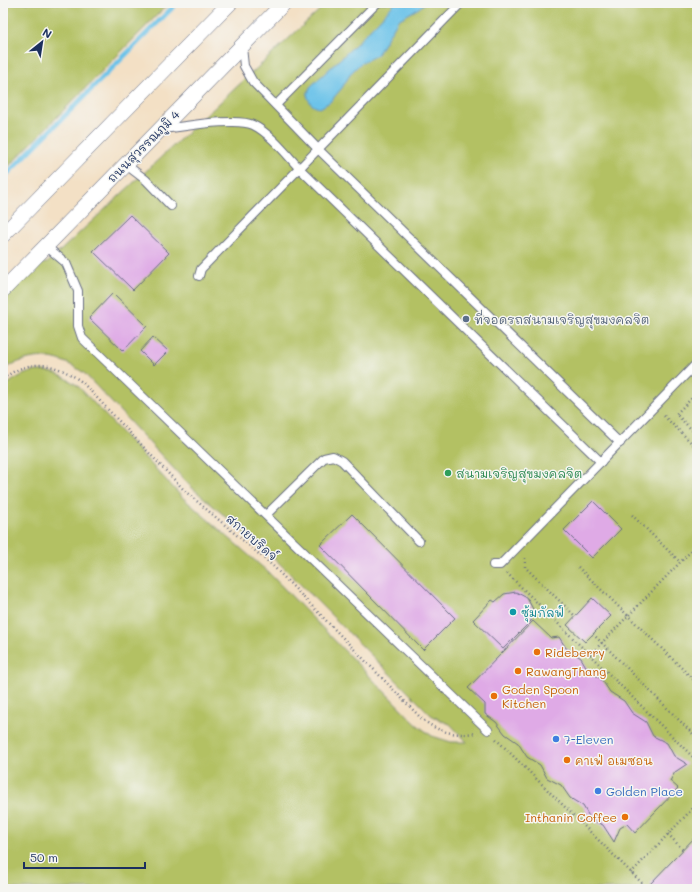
<svg xmlns="http://www.w3.org/2000/svg" width="700" height="892" font-family="Mali,'Playpen Sans Thai',sans-serif">
<style>
.green{fill:#b3c163;stroke:#677860}
.water{fill:#6cc3e9;stroke:#4479a4}
.lines{fill:none;stroke-linecap:round;stroke-linejoin:round}
.stream{stroke:#6cc3e9;stroke-width:5}
.building{fill:#dfaae6}
.service-casing{stroke:#676d82;stroke-width:10}
.minor-casing{stroke:#676d82;stroke-width:16}
.path{stroke:#676d82;stroke-width:2.5;stroke-dasharray:1 3;stroke-linecap:butt}
.service{stroke:#fff;stroke-width:8}
.minor{stroke:#fff;stroke-width:15}
.service-dot{fill:#5c6f8a;stroke:#f6f6f2;stroke-width:1.5}
.leisure-dot{fill:#2e9e5b;stroke:#f6f6f2;stroke-width:1.5}
.culture-dot{fill:#0f9aa8;stroke:#f6f6f2;stroke-width:1.5}
.food-dot{fill:#e8710a;stroke:#f6f6f2;stroke-width:1.5}
.shop-dot{fill:#3f7fe0;stroke:#f6f6f2;stroke-width:1.5}
.labels{text-anchor:middle;dominant-baseline:central;stroke-width:3;stroke-linejoin:round;paint-order:stroke}
.street-label{font-size:12px;fill:#1b2f5e;stroke:#f6f6f2}
.service-label{font-size:12px;fill:#4e5e75;stroke:#f6f6f2;text-anchor:start}
.leisure-label{font-size:12px;fill:#27864d;stroke:#f6f6f2;text-anchor:start}
.culture-label{font-size:12px;fill:#0d838f;stroke:#f6f6f2;text-anchor:start}
.food-label{font-size:12px;fill:#c56008;stroke:#f6f6f2;text-anchor:start}
.shop-label{font-size:12px;fill:#366cbe;stroke:#f6f6f2;text-anchor:start}
</style>
<rect width="100%" height="100%" fill="#f6f6f2"/>
<filter id="ink" filterUnits="userSpaceOnUse"><feTurbulence type="fractalNoise" baseFrequency=".025" numOctaves="2"/><feDisplacementMap in="SourceGraphic" scale="8" xChannelSelector="R" yChannelSelector="G"/><feConvolveMatrix kernelMatrix="1 2 1 2 8 2 1 2 1" color-interpolation-filters="sRGB"/></filter>
<filter id="wash" filterUnits="userSpaceOnUse"><feTurbulence type="fractalNoise" baseFrequency=".012" numOctaves="4" result="noise"/><feDisplacementMap in="SourceGraphic" scale="16" xChannelSelector="R" yChannelSelector="G"/><feGaussianBlur stdDeviation="0.9" result="paint"/><feColorMatrix in="noise" values="0 0 0 0 0 0 0 0 0 0 0 0 0 0 0 0 0 1.4 0 .05"/><feComposite in="paint" operator="in"/></filter>
<g filter="url(#wash)">
<rect width="100%" height="100%" fill="#f3e0c5"/>
<g class="green">
<path d="M3,3H169L3,172Z"/>
<path d="M327,3H697V889H3V388C30,365 50,366 78,386L182,497L268,572L416,724L432,736L451,742H467L450,724L442,721L431,715L277,561L190,486L84,373C55,353 34,353 3,369V295L33,264L47,263Z"/>
</g>
<path class="water" d="M395,3H425L419,8L398,20L377,55L361,63L351,73L342,88L330,102L320,108C312,107 309,102 307,95L310,87L354,46Z"/>
<g class="lines">
<path class="stream" d="M3,178L177,3"/>
</g>
<g id="blocks">
<g class="building">
<path d="M130,215L169,253L133,290L93,251Z"/>
<path d="M113,293L147,326L123,351L89,318Z"/>
<path d="M153,337L168,351L154,365L140,351Z"/>
<path d="M593,501L621,529L592,558L564,530Z"/>
<path d="M352,514L455,618L423,650L320,545Z"/>
<path d="M516,592L527,598L533,609L531,621L503,649L473,620L492,600L495,602L504,594Z"/>
<path d="M592,598L611,616L585,642L567,625Z"/>
<path d="M533,621L551,638L559,637L566,648L581,658L588,670L602,680L610,692L624,701L632,713L646,722L653,736L667,743L674,756L687,764L675,772L670,781L678,788L635,833L627,824L620,828L614,842L603,825L591,820L583,806L570,798L561,785L547,778L540,765L527,757L518,743L505,734L496,722L485,714V704L468,688Z"/>
<path d="M697,835V889H656L650,884Z"/>
</g>
</g>
</g>
<g filter="url(#ink)">
<use href="#blocks" fill-opacity="0" stroke="#676d82" stroke-width="1"/>
<g class="lines">
<g class="service-casing">
<g id="service">
<path d="M695,3L697,5"/>
<path d="M242,47L244,66L253,82L318,149L620,443"/>
<path d="M276,105L377,3"/>
<path d="M162,129C182,127 237,117 253,125C270,133 287,155 300,169L601,462"/>
<path d="M125,164L146,180L171,206"/>
<path d="M46,246L66,263L78,291V326L82,338L488,730"/>
<path d="M199,276L201,269L461,3"/>
<path d="M266,515L324,458L333,456L342,461L419,541"/>
<path d="M493,565H500L697,363"/>
</g>
</g>
<g class="minor-casing">
<g id="minor">
<path d="M3,235L230,3"/>
<path d="M3,290L284,3"/>
</g>
</g>
<g class="path">
<path d="M3,379C30,357 56,363 82,382L185,491L273,566L421,718C437,732 454,736 475,733"/>
<path d="M697,393L676,414L697,435"/>
<path d="M664,416L697,448"/>
<path d="M632,515L680,562"/>
<path d="M525,558V567L575,616"/>
<path d="M578,567L697,683"/>
<path d="M507,573L697,761"/>
<path d="M593,634L697,738"/>
<path d="M590,655L697,545"/>
<path d="M496,739L648,889"/>
<path d="M668,834L683,850"/>
<path d="M631,873L697,804"/>
</g>
<use href="#service" class="service"/>
<use href="#minor" class="minor"/>
</g>
</g>
<circle class="service-dot" cx="466" cy="319" r="4"/>
<circle class="leisure-dot" cx="448" cy="473" r="4"/>
<circle class="culture-dot" cx="513" cy="612" r="4"/>
<g class="food-dot">
<circle cx="537" cy="652" r="4"/>
<circle cx="518" cy="671" r="4"/>
<circle cx="494" cy="696" r="4"/>
<circle cx="567" cy="760" r="4"/>
<circle cx="625" cy="817" r="4"/>
</g>
<g class="shop-dot">
<circle cx="556" cy="739" r="4"/>
<circle cx="598" cy="791" r="4"/>
</g>
<g class="labels">
<g class="street-label">
<text transform="translate(143 146) rotate(-45)">ถนนสุวรรณภูมิ 4</text>
<text transform="translate(252 537) rotate(41)">สกายบริดจ์</text>
</g>
<g class="service-label">
<text x="474" y="319">ที่จอดรถสนามเจริญสุขมงคลจิต</text>
</g>
<g class="leisure-label">
<text x="456" y="473">สนามเจริญสุขมงคลจิต</text>
</g>
<g class="culture-label">
<text x="521" y="612">ซุ้มกัลฟ์</text>
</g>
<g class="food-label">
<text x="545" y="652">Rideberry</text>
<text x="526" y="671">RawangThang</text>
<text x="502" y="689">Goden Spoon<tspan x="502" dy="14">Kitchen</tspan></text>
<text x="575" y="760">คาเฟ่ อเมซอน</text>
<text x="617" y="817" text-anchor="end">Inthanin Coffee</text>
</g>
<g class="shop-label">
<text x="564" y="739">7-Eleven</text>
<text x="606" y="791">Golden Place</text>
</g>
</g>
<rect width="700" height="892" fill="none" stroke="#f6f6f2" stroke-width="16"/>
<g transform="translate(42 42) rotate(30)" stroke="#f6f6f2" stroke-width="3" paint-order="stroke">
<path d="M0-3L7 15L0 10L-7 15Z" fill="#1b2f5e"/>
<text y="-6" font-size="11" font-weight="bold" text-anchor="middle" fill="#1b2f5e">N</text>
</g>
<path d="M24 862v6h121v-6" fill="none" stroke="#1b2f5e" stroke-width="2"/>
<text x="30" y="862" font-size="12" fill="#1b2f5e" stroke="#f6f6f2" stroke-width="3" paint-order="stroke">50 m</text>
</svg>
